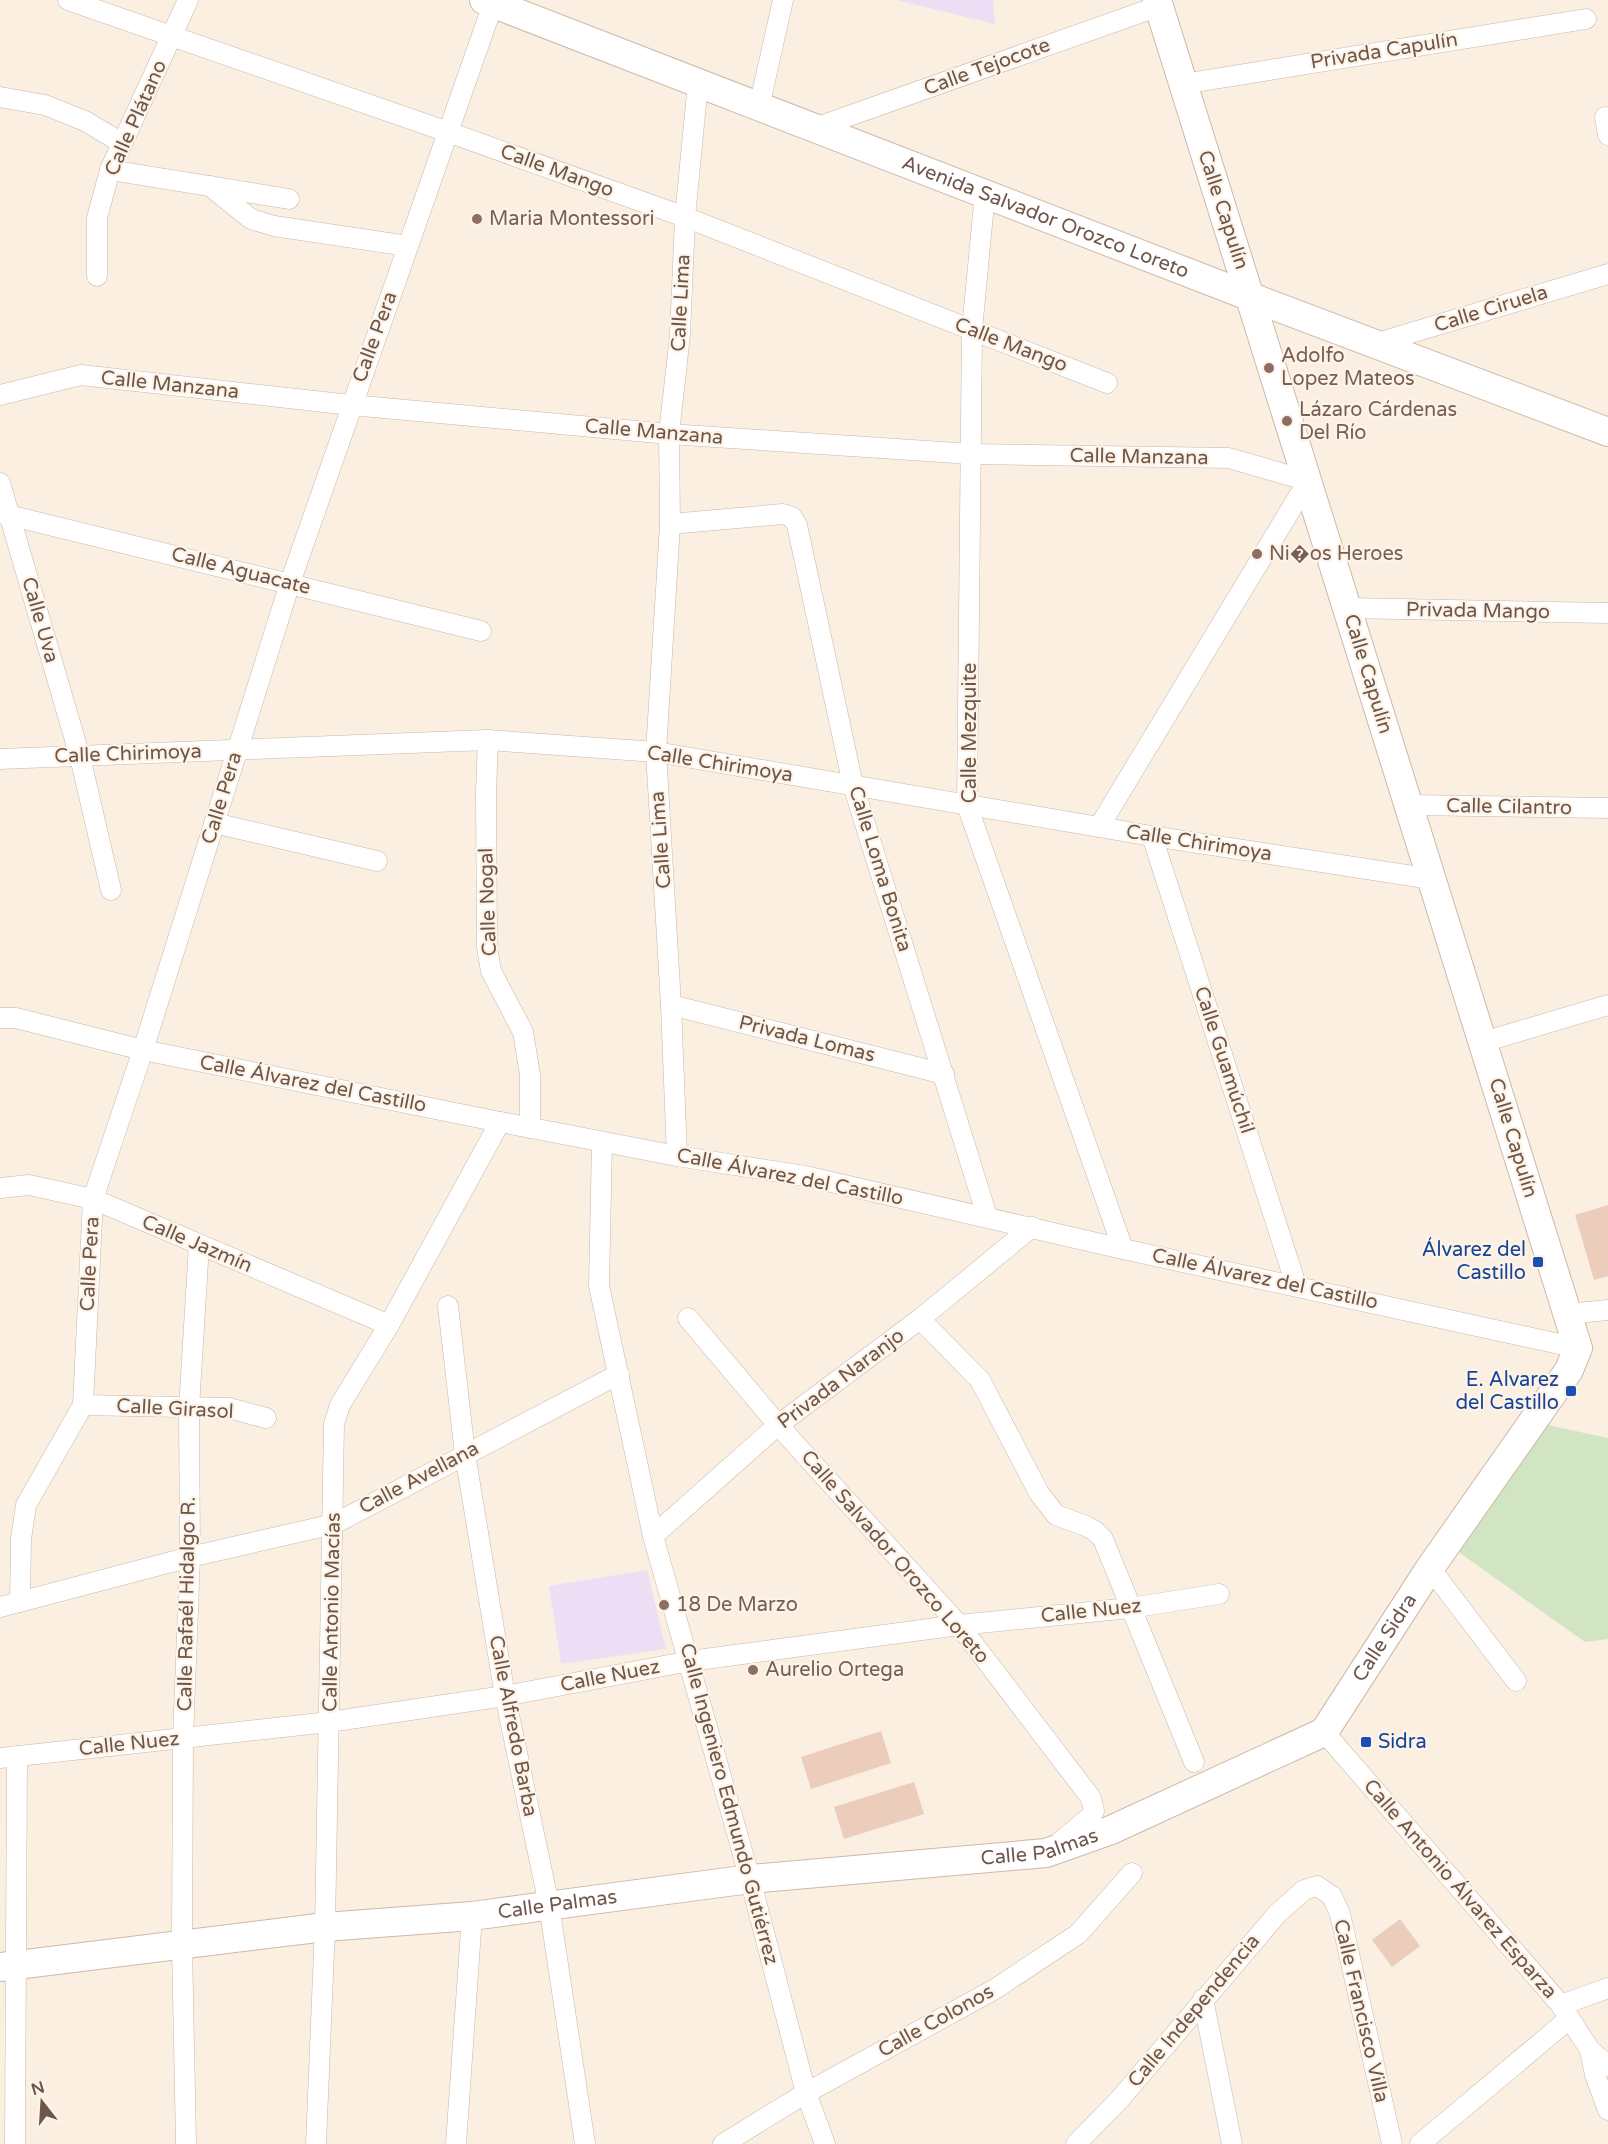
<svg xmlns="http://www.w3.org/2000/svg" width="1608" height="2144" font-family="'Varela Round',sans-serif">
<style>
.education{fill:#ecdff5}
.green{fill:#d2e5c2}
.building{fill:#eccdbc}
.lines{fill:none;stroke-linecap:round;stroke-linejoin:round}
.street-casing{stroke:#c9b6aa;stroke-width:21}
.secondary-casing{stroke:#ceb8aa;stroke-width:30}
.street{stroke:#fff;stroke-width:20}
.secondary{stroke:#fff;stroke-width:28}
.education-dot{fill:#8d6e63;stroke:#fdf3e7;stroke-width:2}
.transit-dot{fill:#1a4fb4;stroke:#fdf3e7;stroke-width:2}
.labels{text-anchor:middle;dominant-baseline:central;stroke-width:4.5;stroke-linejoin:round;paint-order:stroke}
.street-label{font-size:20px;fill:#6e564b;stroke:#fdf3e7}
.education-label{font-size:20px;fill:#785e54;stroke:#fdf3e7;text-anchor:start}
.transit-label{font-size:20px;fill:#164399;stroke:#fdf3e7;text-anchor:end}
</style>
<rect width="100%" height="100%" fill="#faefe1"/>
<g class="education">
<path d="M896,0H993L995,24Z"/>
<path d="M647,1570L666,1649L561,1664L549,1586Z"/>
</g>
<path class="green" d="M1543,1424L1608,1438V1639L1585,1642L1457,1551Z"/>
<g class="building">
<path d="M1608,1205V1276L1594,1280L1575,1215Z"/>
<path d="M881,1731L891,1763L811,1789L801,1757Z"/>
<path d="M914,1782L924,1814L844,1839L834,1807Z"/>
<path d="M1400,1919L1420,1946L1392,1967L1372,1940Z"/>
</g>
<g class="lines">
<g class="street-casing">
<g id="street">
<path d="M68,0L448,132L685,217L1107,383"/>
<path d="M1183,84L1586,19"/>
<path d="M0,97L45,105L85,121L122,143"/>
<path d="M759,107L783,0"/>
<path d="M1605,117L1608,135"/>
<path d="M815,128L1159,6"/>
<path d="M110,170L289,199"/>
<path d="M210,186L251,219L274,226L408,246"/>
<path d="M985,193L972,330L967,805L1123,1249"/>
<path d="M97,276V218L110,170L188,0"/>
<path d="M1374,344L1608,274"/>
<path d="M0,395L81,375L351,405L669,434L972,454L1229,458L1308,481L1099,827"/>
<path d="M0,483L80,757L111,890"/>
<path d="M0,513L481,631"/>
<path d="M670,524L783,514L792,517L797,525L853,785L987,1216"/>
<path d="M1348,608L1608,613"/>
<path d="M488,740L486,793L487,947L491,971L523,1032L530,1075V1128"/>
<path d="M0,759L488,740L656,752L1152,836L1432,879"/>
<path d="M1409,805L1608,808"/>
<path d="M214,823L377,861"/>
<path d="M1152,836L1296,1285"/>
<path d="M671,1005L944,1074"/>
<path d="M0,1018H16L143,1050L500,1122L677,1156L805,1176L1123,1249L1578,1348"/>
<path d="M1483,1042L1608,1005"/>
<path d="M602,1142L599,1286L653,1536L750,1879L806,2093L825,2144"/>
<path d="M677,1156L671,1005L656,752L670,524L669,434L680,335L685,217L698,83"/>
<path d="M0,1188L29,1185L93,1199L389,1325"/>
<path d="M448,1306L465,1454L505,1696L549,1905L585,2144"/>
<path d="M1567,1314L1608,1310"/>
<path d="M688,1318L778,1425L959,1625L1091,1798L1094,1811L1090,1817L1060,1842"/>
<path d="M920,1319L980,1380L1039,1493L1056,1515L1086,1526L1095,1531L1103,1539L1194,1762"/>
<path d="M83,1405L229,1408L266,1418"/>
<path d="M653,1536L778,1425L920,1319L1032,1227"/>
<path d="M1430,1568L1516,1681"/>
<path d="M20,1602L21,1539L26,1505L83,1405L93,1199L143,1050L290,583L493,4"/>
<path d="M0,1607L190,1557L334,1524L619,1374"/>
<path d="M1324,1732L1561,2005L1590,2050L1608,2066"/>
<path d="M0,1758L329,1722L505,1696L690,1661L959,1625L1130,1608L1219,1594"/>
<path d="M1203,1999L1232,2144"/>
<path d="M1561,2005L1608,1988"/>
<path d="M1590,2050L1595,2075L1608,2110"/>
<path d="M15,2144L17,1756"/>
<path d="M186,2144L182,1944L183,1738L190,1557L189,1408L199,1245"/>
<path d="M316,2144L325,1927L334,1424L340,1405L389,1325L500,1122"/>
<path d="M456,2144L472,1916"/>
<path d="M723,2144L806,2093L995,1989L1078,1934L1132,1873"/>
<path d="M1076,2144L1120,2099L1278,1913L1304,1890L1317,1886L1332,1896L1340,1914L1392,2144"/>
<path d="M1420,2144L1569,2019"/>
</g>
</g>
<g class="secondary-casing">
<g id="secondary">
<path id="s1" d="M484,0L1251,297L1608,432"/>
<path id="s2" d="M0,1967L325,1927L472,1916L750,1879L1046,1853L1111,1830L1324,1732L1430,1568L1569,1370L1578,1348L1157,0"/>
</g>
</g>
<use href="#street" class="street"/>
<use href="#secondary" class="secondary"/>
</g>
<g class="education-dot">
<circle cx="477" cy="219" r="6"/>
<circle cx="1269" cy="368" r="6"/>
<circle cx="1287" cy="421" r="6"/>
<circle cx="1257" cy="554" r="6"/>
<circle cx="664" cy="1605" r="6"/>
<circle cx="753" cy="1670" r="6"/>
</g>
<g class="transit-dot">
<rect x="1532" y="1256" width="12" height="12" rx="3"/>
<rect x="1565" y="1385" width="12" height="12" rx="3"/>
<rect x="1360" y="1736" width="12" height="12" rx="3"/>
</g>
<g class="labels">
<g class="street-label">
<text transform="translate(1384 51) rotate(-9)">Privada Capulín</text>
<text transform="translate(987 67) rotate(-20)">Calle Tejocote</text>
<text transform="translate(136 118) rotate(-66)">Calle Plátano</text>
<text transform="translate(557 171) rotate(20)">Calle Mango</text>
<text transform="translate(1223 210) rotate(72)">Calle Capulín</text>
<text stroke="none"><textPath href="#s1" startOffset="602">Avenida Salvador Orozco Loreto</textPath></text>
<text transform="translate(681 303) rotate(-87)">Calle Lima</text>
<text transform="translate(1491 309) rotate(-17)">Calle Ciruela</text>
<text transform="translate(375 337) rotate(-70)">Calle Pera</text>
<text transform="translate(1011 345) rotate(21)">Calle Mango</text>
<text transform="translate(170 385) rotate(6)">Calle Manzana</text>
<text transform="translate(654 432) rotate(5)">Calle Manzana</text>
<text transform="translate(1139 457) rotate(1)">Calle Manzana</text>
<text transform="translate(241 571) rotate(14)">Calle Aguacate</text>
<text transform="translate(1478 611) rotate(1)">Privada Mango</text>
<text transform="translate(40 620) rotate(74)">Calle Uva</text>
<text transform="translate(1368 674) rotate(73)">Calle Capulín</text>
<text transform="translate(970 733) rotate(-90)">Calle Mezquite</text>
<text transform="translate(128 754) rotate(-2)">Calle Chirimoya</text>
<text transform="translate(720 764) rotate(9)">Calle Chirimoya</text>
<text transform="translate(222 798) rotate(-73)">Calle Pera</text>
<text transform="translate(1509 807) rotate(1)">Calle Cilantro</text>
<text transform="translate(661 840) rotate(-94)">Calle Lima</text>
<text transform="translate(1199 843) rotate(9)">Calle Chirimoya</text>
<text transform="translate(880 869) rotate(73)">Calle Loma Bonita</text>
<text transform="translate(488 902) rotate(-92)">Calle Nogal</text>
<text transform="translate(807 1039) rotate(14)">Privada Lomas</text>
<text transform="translate(1224 1060) rotate(72)">Calle Guamúchil</text>
<text transform="translate(313 1084) rotate(11)">Calle Álvarez del Castillo</text>
<text transform="translate(1513 1138) rotate(73)">Calle Capulín</text>
<text transform="translate(790 1177) rotate(11)">Calle Álvarez del Castillo</text>
<text transform="translate(197 1244) rotate(23)">Calle Jazmín</text>
<text transform="translate(90 1264) rotate(-87)">Calle Pera</text>
<text transform="translate(1265 1279) rotate(12)">Calle Álvarez del Castillo</text>
<text transform="translate(841 1379) rotate(-37)">Privada Naranjo</text>
<text transform="translate(175 1409) rotate(3)">Calle Girasol</text>
<text transform="translate(419 1478) rotate(-28)">Calle Avellana</text>
<text transform="translate(895 1557) rotate(49)">Calle Salvador Orozco Loreto</text>
<text transform="translate(187 1604) rotate(-89)">Calle Rafaél Hidalgo R.</text>
<text transform="translate(1091 1611) rotate(-6)">Calle Nuez</text>
<text transform="translate(332 1612) rotate(-89)">Calle Antonio Macías</text>
<text stroke="none"><textPath href="#s2" startOffset="1468">Calle Sidra</textPath></text>
<text transform="translate(610 1676) rotate(-11)">Calle Nuez</text>
<text transform="translate(513 1726) rotate(79)">Calle Alfredo Barba</text>
<text transform="translate(129 1744) rotate(-6)">Calle Nuez</text>
<text transform="translate(729 1804) rotate(75)">Calle Ingeniero Edmundo Gutiérrez</text>
<text stroke="none"><textPath href="#s2" startOffset="1047">Calle Palmas</textPath></text>
<text transform="translate(1460 1889) rotate(49)">Calle Antonio Álvarez Esparza</text>
<text stroke="none"><textPath href="#s2" startOffset="561">Calle Palmas</textPath></text>
<text transform="translate(1194 2011) rotate(-50)">Calle Independencia</text>
<text transform="translate(1361 2011) rotate(77)">Calle Francisco Villa</text>
<text transform="translate(936 2021) rotate(-29)">Calle Colonos</text>
</g>
<g class="education-label">
<text x="489" y="219">Maria Montessori</text>
<text x="1281" y="356">Adolfo<tspan x="1281" dy="23">Lopez Mateos</tspan></text>
<text x="1299" y="410">Lázaro Cárdenas<tspan x="1299" dy="23">Del Río</tspan></text>
<text x="1269" y="554">Ni�os Heroes</text>
<text x="676" y="1605">18 De Marzo</text>
<text x="765" y="1670">Aurelio Ortega</text>
</g>
<g class="transit-label">
<text x="1526" y="1250">Álvarez del<tspan x="1526" dy="23">Castillo</tspan></text>
<text x="1559" y="1380">E. Alvarez<tspan x="1559" dy="23">del Castillo</tspan></text>
<text x="1378" y="1742" text-anchor="start">Sidra</text>
</g>
</g>
<g transform="translate(42 2102) rotate(343)" stroke="#fdf3e7" stroke-width="4.5" paint-order="stroke">
<path d="M0-4.5L10 22L0 15L-10 22Z" fill="#6e564b"/>
<text y="-9" font-size="16" font-weight="bold" text-anchor="middle" fill="#6e564b">N</text>
</g>
</svg>
